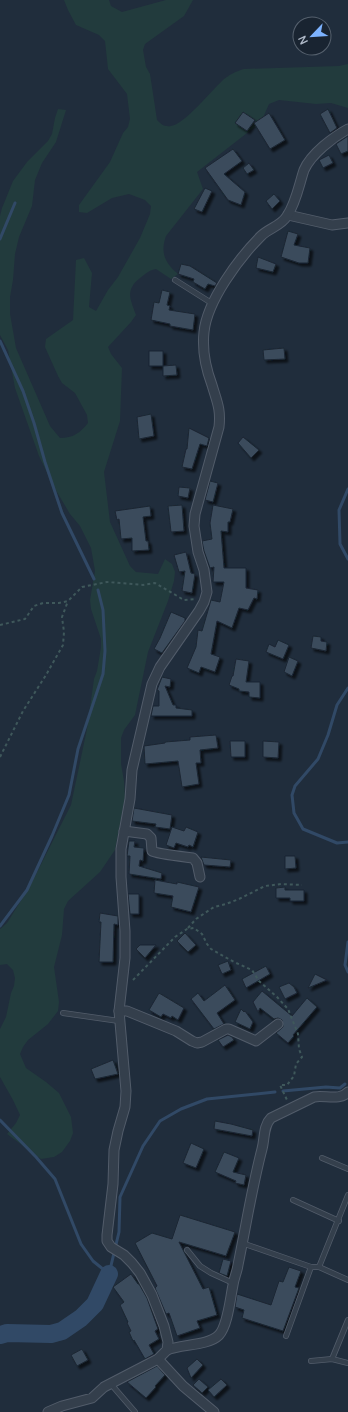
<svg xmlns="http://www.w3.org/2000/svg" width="348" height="1412" font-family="Manrope,sans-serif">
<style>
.green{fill:#223b3d}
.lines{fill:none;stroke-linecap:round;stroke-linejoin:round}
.stream{stroke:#314966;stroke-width:3}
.river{stroke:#314966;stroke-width:18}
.building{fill:#3b4b5c;stroke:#1b2633;filter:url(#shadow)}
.lane-casing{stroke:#525c6a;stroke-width:6}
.street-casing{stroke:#525c6a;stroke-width:11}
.path{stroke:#3f585b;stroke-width:2;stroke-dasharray:3 3;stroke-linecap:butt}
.lane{stroke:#343f4c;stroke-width:4.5}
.street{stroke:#343f4c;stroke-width:9}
</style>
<defs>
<filter id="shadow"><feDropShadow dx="3" dy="3" stdDeviation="1" flood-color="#0009"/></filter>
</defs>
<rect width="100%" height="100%" fill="#202d3c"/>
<path class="green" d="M64,0H109L111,6L122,12L166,0H193L184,16L145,44L143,50L146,67L150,74L157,120C161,124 164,127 171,126C185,124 211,91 222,81C228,75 237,71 244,69L339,66L348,64V108L331,103L316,104L279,100L269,104L261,122L197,172L203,189L166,236C160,253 165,263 178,274L171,279L156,269C147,271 147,273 140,278C125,290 130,299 136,315L131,322L108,347L111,354L122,368L120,421L104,472L110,522L130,566L136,572L158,574L165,559L172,564L175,572L174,581L168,601L148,652L135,715L124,730L121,738V764L124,781L125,798L115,850L100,872L68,901L64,909L62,935L54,967L59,1002L58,1011L48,1024L28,1040L23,1047L20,1054L26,1068L46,1082L59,1093L71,1117L73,1133L70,1141L62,1152L54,1157L41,1159L7,1134L16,1123L20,1115L13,1100L0,1077V1029L6,1017L11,993L14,986L15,978L13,970L7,964L0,965V929L7,923L30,886L71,805L87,729L94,679L97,671L101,647V639L91,609L90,600L95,571L91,548L80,526L70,514L54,487L39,456L15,388L8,350L0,335V216L2,208L13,181L27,162L48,141L52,134L55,118L58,109L66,110L56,142L42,163L35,180L32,206L19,237L15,254L13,280L10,297V314L16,348L50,426L60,438C73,438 80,433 88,423L87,415L75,393L62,383L58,376L45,347L46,339L73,320L76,260L84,258L92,273L89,307L96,311L108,290L118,277L140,238L150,214L151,206L145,200L129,194L112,198L87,213L79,212V205L110,162L123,133L128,127L130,119L127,94L108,69L105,41L99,35L76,25L68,10Z"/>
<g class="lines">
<g class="stream">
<path d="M0,239L15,203"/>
<path d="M0,341L23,391L34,423L45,462L62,513L94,579"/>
<path d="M348,489L339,510L340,544L348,559"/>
<path d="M348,688L337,705L328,735L318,759L295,786L292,795L294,813L303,829L337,843L348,842"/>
<path d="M0,926L27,890L52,836L69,795L78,749L103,674L105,651L103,610L98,590"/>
<path d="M348,942L345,965L348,972"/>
<path d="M283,1091L326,1087L340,1088L345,1084"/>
<path d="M0,1120L36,1157L55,1179L81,1244L93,1261L109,1274L119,1232L120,1197L143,1146L160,1121L181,1109L207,1099L275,1092"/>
</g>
<path class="river" d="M0,1335L7,1333L51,1334L62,1331L81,1318L95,1304L109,1274"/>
</g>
<g class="building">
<path d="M328,109L337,128L330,133L320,114Z"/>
<path d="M243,112L255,120L247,131L235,123Z"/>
<path d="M269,113L285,140L270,149L254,123Z"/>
<path d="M348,136V151L341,154L336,144Z"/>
<path d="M233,149L242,161L224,174L245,192L241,205L228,200L205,168Z"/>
<path d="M329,155L333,163L323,168L319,160Z"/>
<path d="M249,163L254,170L247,174L243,168Z"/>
<path d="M205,188L212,191L202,212L194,209Z"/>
<path d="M274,194L280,201L272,209L266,201Z"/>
<path d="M288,231L298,234L294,245L310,248L308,263H299L281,257Z"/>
<path d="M258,257L276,264L273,272L256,268Z"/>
<path d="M181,264L190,266L217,283L215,286L208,284L205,289L193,282L194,279L178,274Z"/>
<path d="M162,290L170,292L167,305L170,306L169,310L195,314L193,330L170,326V324L151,320L154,302L159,303Z"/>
<path d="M284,348L285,359L264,360L263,350Z"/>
<rect x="149" y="351" width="14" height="15"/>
<path d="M176,365L177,375L163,376V366Z"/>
<path d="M151,414L154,436L139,439L137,417Z"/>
<path d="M189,428L209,438L207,446L200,444L192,469L182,467L186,449H187Z"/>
<path d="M243,437L259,450L251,458L238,443Z"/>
<path d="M210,481L218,483L213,502L205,500Z"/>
<path d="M179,487L190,488L188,498L178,496Z"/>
<path d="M182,505L184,531L171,532L168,506Z"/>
<path d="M213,505L233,509L230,522H228V532L221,531L224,568H246V588L258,590L257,599L254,598L248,610L239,608L232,628L217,621L211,654L220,657L215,672L201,667L199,673L187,668L196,647L198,630L202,631L211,600L220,602L224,582H213L214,567L210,568L204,551L202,541L212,539L210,523Z"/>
<path d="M150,506L151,516L143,517L146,541H148L149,550L132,551V538L121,539L119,519L117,520L115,511Z"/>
<path d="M186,552L191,573L195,574L192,593L182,591L185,571L179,572L174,555Z"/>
<path d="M171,612L185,618V621L162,653L154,649L160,638Z"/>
<path d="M313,636L321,637V641L327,642L326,651L311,648Z"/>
<path d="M278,640L289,645L283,659L266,652L269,644L275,647Z"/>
<path d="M289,657L298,661L292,676L284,672Z"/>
<path d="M236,659L249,661L246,682H260V698L249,697V692L239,691V689L229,685L232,676H233Z"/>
<path d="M162,677L171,679L170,687L165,686L173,705H176V708L192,710V716H151L153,706H159V691L157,690Z"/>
<path d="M216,735L218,748L200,750L201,763H196L199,784L182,787L178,761L145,764L144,746L165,743V742L190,740V737Z"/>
<path d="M230,741H245V757H231Z"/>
<path d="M263,741L279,742L278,758L263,757Z"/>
<path d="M134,808L172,815L170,829L155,827L156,824L132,821Z"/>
<path d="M172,827L184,831L186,827L198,832L193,847L189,845L188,847L176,843L174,848L166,845Z"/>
<path d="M129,841H135L134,847L144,848L143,861L140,860L139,866L162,873L161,879L129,874L130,856H127Z"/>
<path d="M285,856H295L296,868L285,869Z"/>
<path d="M201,857L231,860L230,867L204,865Z"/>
<path d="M155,880L177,884V882L199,887L191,912L171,907L173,896L154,893Z"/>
<path d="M285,887V890H304V901H290V898H276V888Z"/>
<path d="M128,894H139V914H130Z"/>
<path d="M100,913L118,916V925L114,924L113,962H99L101,922H99Z"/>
<path d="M185,933L196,945L188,952L177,941Z"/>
<path d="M140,945H156L145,958L136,949Z"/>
<path d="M228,961L231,970L222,974L218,965Z"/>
<path d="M266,966L270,974L246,988L242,979Z"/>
<path d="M315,974L327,980L308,988Z"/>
<path d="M289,983L294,987L297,993L285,999L279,987Z"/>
<path d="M225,985L235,1000L217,1013L224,1024L214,1029L191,999L198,993L204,1001Z"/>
<path d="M262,991L292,1016L307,998L317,1007L293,1035L294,1036L288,1043L276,1033L283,1027L282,1020L278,1018L274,1019L260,1008L258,1012L253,1002Z"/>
<path d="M159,993L184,1008L178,1020L172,1016L171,1018L163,1014L161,1017L149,1010Z"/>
<path d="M241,1009L244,1012L245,1011L253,1022L250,1029L235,1022Z"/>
<path d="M228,1035L232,1037L234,1040L223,1047L218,1040Z"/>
<path d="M113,1060L118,1074L95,1079L91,1069Z"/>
<path d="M215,1121L231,1124L253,1130L252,1136L214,1129Z"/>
<path d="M191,1143L204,1149L196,1168L183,1163Z"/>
<path d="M224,1152L239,1158L233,1172L246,1175L244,1185L235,1183L236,1181L215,1172Z"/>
<path d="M180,1215L235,1232L226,1256L179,1242L203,1289L209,1287L217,1315L197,1321L200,1328L177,1336L169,1313L166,1314L155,1288L157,1286L135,1243L152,1233L172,1239Z"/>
<path d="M223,1259L231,1261L227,1276L219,1273Z"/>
<path d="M289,1267L301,1271L295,1287L299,1288L283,1331L242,1318L244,1310L235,1307L237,1294L271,1305L279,1281L283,1282Z"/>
<path d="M131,1274L138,1284H139L147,1298L158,1329L155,1331L159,1339L149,1345L154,1354L145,1359L134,1340L133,1341L129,1332L131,1331L127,1323L128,1322L120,1305L124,1302L113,1287Z"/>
<path d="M82,1349L88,1360L77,1366L71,1355Z"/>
<path d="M197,1359L203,1365L191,1378L187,1368Z"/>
<path d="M157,1366L165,1375L155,1386L156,1387L146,1398L127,1382Z"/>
<path d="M199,1379L208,1387L202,1393L193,1385Z"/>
<path d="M221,1379L227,1385L214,1397L208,1390Z"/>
</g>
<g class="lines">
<g class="lane-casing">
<g id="lane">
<path d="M175,280L213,304"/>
<path d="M63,1013L119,1021"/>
<path d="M322,1158L348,1169"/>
<path d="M293,1200L339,1221"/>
<path d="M242,1243L311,1267H319L348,1280"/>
<path d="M187,1250L200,1266L211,1273L233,1283"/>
<path d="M319,1267L348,1195"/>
<path d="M286,1336L311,1267"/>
<path d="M332,1359L348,1320"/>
<path d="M311,1361L332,1359L348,1363"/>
<path d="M110,1383L135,1412"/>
</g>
</g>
<g class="street-casing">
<g id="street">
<path d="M288,215L332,225L348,223"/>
<path d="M124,831L147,834L151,838L152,851C157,854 186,857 193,858L197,863L200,877"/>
<path d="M119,1011H127L176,1031L192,1041L197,1043L202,1042L226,1029H229L256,1041L278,1024"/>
<path d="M167,1350C182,1344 208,1346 219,1335C228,1325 230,1299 233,1285C234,1278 237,1272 238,1265C246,1226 252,1187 262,1149C265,1138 263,1126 271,1118L314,1097C325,1095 340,1101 348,1092"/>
<path d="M158,1359L183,1386L214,1412"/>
<path d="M48,1412L62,1406L92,1398L104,1387L158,1359L167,1350L168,1342L164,1326L152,1295L140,1273L132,1263L124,1255L111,1247L107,1241V1235L113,1184L114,1150L118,1131L125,1107L126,1091L119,1011L125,958V931L121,877V849L130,799L132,770L152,684L160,667L199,611L204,602L207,592L204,570L198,552L194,526L195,514L219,427C221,409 217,402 212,385C206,369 202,350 204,332C207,301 239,258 261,236C269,228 281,226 287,216C296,203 299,185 304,170C311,154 333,137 348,129"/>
</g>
</g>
<g class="path">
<path d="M0,625L25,619L34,606L43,603H59L68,601L82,587L107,582L143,585L155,583L184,600L195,599"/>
<path d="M0,757L23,711L46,675L63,645L64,632L62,617L68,601"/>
<path d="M188,928L196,919L214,907L226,904L239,899L265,886L281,884L302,885"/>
<path d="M133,980L175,937L187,929L194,928L202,934L207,944L211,949L234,962L252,970L259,981L277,997L288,1009L298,1034L299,1049L302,1057L296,1064L294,1076L287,1085H280L287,1100"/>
</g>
<use href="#lane" class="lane"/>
<use href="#street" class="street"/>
</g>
<g transform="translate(312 36) rotate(245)"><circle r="19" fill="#192431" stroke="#55606d"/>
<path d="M0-3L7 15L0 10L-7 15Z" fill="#7db3ff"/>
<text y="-6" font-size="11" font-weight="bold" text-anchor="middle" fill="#afb9c8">N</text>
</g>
</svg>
